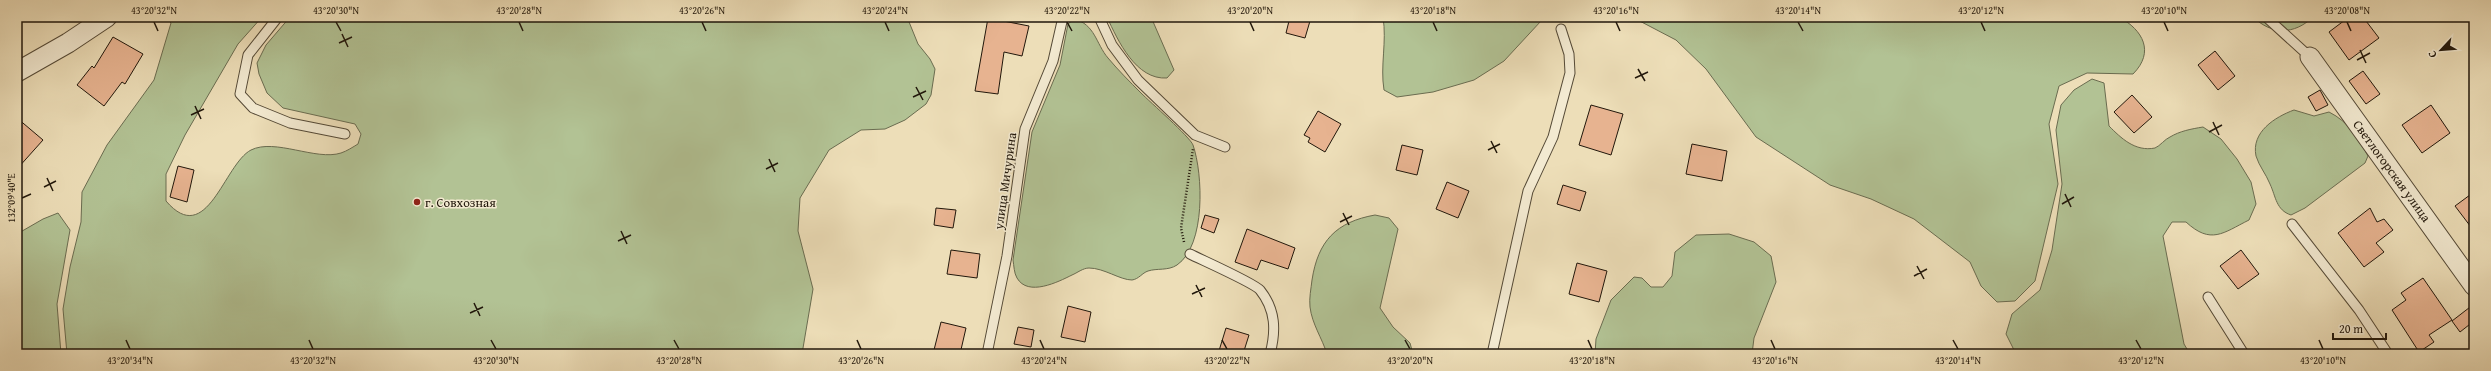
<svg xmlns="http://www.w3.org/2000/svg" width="2491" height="371" font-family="'Gentium Book Plus',serif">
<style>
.green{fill:#b2c294;stroke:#6a6c50}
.building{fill:#e7b390;stroke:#21170b}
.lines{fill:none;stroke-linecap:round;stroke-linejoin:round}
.service-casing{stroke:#544936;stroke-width:11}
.minor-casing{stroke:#544936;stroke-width:21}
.path{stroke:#21170b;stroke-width:2.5;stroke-dasharray:1 2;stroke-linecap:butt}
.service{stroke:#f3ead1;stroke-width:9}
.minor{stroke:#f3ead1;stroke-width:19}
.ticks{fill:none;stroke:#21170b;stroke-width:1.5}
.poi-dot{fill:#8f2418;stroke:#f3ead1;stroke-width:1.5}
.labels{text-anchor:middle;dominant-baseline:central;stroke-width:3;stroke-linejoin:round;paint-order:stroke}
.street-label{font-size:13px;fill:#21170b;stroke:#f3ead1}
.poi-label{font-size:13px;fill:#21170b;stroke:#f3ead1;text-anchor:start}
.neatline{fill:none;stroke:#21170b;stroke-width:1.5}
.ticks-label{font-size:10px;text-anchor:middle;fill:#21170b}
</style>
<rect width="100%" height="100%" fill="#eddeb8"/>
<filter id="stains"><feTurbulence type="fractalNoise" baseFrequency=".005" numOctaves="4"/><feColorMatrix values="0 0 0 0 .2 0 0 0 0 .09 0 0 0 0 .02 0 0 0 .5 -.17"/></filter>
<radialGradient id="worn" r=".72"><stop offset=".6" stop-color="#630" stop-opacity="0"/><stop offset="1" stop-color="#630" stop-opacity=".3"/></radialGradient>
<g class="green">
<path d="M165,17H262L238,44L185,135L166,174V201C207,249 224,164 251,150C275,138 316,161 341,153C347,151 353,147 358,144L361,134L355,124L283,108L267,93L259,74L257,63L266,45L290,17H907L918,44L930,59L935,69L931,95L926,104L905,120L885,129L861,130L829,150L800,198L798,231L813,289L802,354H67L63,309L70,267L81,222L82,192L107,145L154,80L171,23Z"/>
<path d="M1107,17H1151L1174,70L1167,78C1136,80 1118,41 1107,17Z"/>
<path d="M1383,17H1550L1541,21L1504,61L1474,80L1433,92L1397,97L1384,90C1380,66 1387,42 1383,17Z"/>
<path d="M1632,17H2119C2143,30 2155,52 2133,74L2087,73L2059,86L2049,124L2058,184L2035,281L2015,301L1997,302L1981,286L1970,262L1914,219L1871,199L1830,185L1756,137L1706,69L1676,40Z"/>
<path d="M2253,17H2313C2294,35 2272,35 2253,17Z"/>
<path d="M1074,19C1095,24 1096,44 1108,58C1118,70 1130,82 1141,93C1150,102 1190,137 1193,145C1203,174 1206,245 1177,265C1168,271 1157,268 1148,271C1142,273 1139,279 1132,280C1120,280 1104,268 1089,268C1083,268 1077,273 1072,275C1058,282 1028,297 1017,278C1014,273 1014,266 1013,260L1032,132L1060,65L1068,24Z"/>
<path d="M2092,79L2104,83L2109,126C2121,138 2135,152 2155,148C2160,146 2165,139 2170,137C2180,131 2191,129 2203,127L2221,139L2237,159L2251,182L2256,204L2249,220C2223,233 2211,245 2186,222H2172L2163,236L2184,344L2190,354H2016L2006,334L2012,314L2040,290L2052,250L2062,184L2056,130L2061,105L2074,90Z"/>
<path d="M2294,110L2314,116L2329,112C2349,122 2358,138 2368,156L2365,163L2305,208L2291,215C2276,210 2276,197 2270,184C2266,174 2259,166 2256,156C2251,132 2275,117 2294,110Z"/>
<path d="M58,213L70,230L57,304L61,354H17V234L43,219Z"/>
<path d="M1375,215L1389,218L1398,229L1380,308L1393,327L1410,343L1413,354H1327C1322,338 1312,324 1310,307C1309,298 1311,289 1312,280C1318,241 1336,222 1375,215Z"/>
<path d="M1729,234L1754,242L1771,256L1776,282L1754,338L1752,354H1595L1596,339L1611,300L1634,277L1642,278L1651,287H1663L1672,276L1675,252L1696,235Z"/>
</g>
<g class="building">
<path d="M1290,17L1310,21L1305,38L1286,33Z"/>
<path d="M2349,17H2363L2379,38L2349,60L2329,32Z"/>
<path d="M988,18L1029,26L1022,56L1004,52L998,94L975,91Z"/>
<path d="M113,37L143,54L125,84L122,82L104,106L77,85L92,66L94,68Z"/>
<path d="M2215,51L2235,76L2218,90L2198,65Z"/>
<path d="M2363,71L2380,94L2366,104L2349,81Z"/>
<path d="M2320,90L2328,105L2316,111L2308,97Z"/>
<path d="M2132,95L2152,117L2134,133L2114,112Z"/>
<path d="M1591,105L1623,114L1611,155L1579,145Z"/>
<path d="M2431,105L2450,133L2422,153L2402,125Z"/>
<path d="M1318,111L1341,124L1325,152L1308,142L1310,138L1304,135Z"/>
<path d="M17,118L43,140L17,169Z"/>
<path d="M1692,144L1727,151L1722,181L1686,174Z"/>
<path d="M1402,145L1423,150L1417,175L1396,170Z"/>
<path d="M178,166L194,170L187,202L170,197Z"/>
<path d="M1447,182L1469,191L1458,218L1436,209Z"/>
<path d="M1563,185L1586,192L1580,211L1557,204Z"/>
<path d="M2474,192V231L2455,206Z"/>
<path d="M936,208L956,210L953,228L934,225Z"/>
<path d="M2370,208L2377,222L2384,219L2393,230L2376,243L2384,252L2364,267L2338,233Z"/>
<path d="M1205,215L1219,219L1214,233L1201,228Z"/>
<path d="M1247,229L1295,248L1288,269L1261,260L1257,270L1235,262Z"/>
<path d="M951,250L980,254L977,278L947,274Z"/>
<path d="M2241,250L2259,274L2238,289L2220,266Z"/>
<path d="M1577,263L1607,271L1599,302L1569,294Z"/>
<path d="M2423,278L2452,320L2429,335L2434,342L2419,352L2392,310L2406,300L2401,293Z"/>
<path d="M2474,304V321L2460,332L2452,321Z"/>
<path d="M1068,306L1091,312L1085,342L1061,337Z"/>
<path d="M941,322L966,328L960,354H933Z"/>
<path d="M1018,327L1034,330L1031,347L1014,344Z"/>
<path d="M1226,328L1249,335L1243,354H1218Z"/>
</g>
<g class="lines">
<g class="service-casing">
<g id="service">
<path d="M278,17L248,55L240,94L253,108L290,123L345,134"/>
<path d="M1099,17L1112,45L1138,80L1195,135L1225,147"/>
<path d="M2266,17L2310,57"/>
<path d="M2292,224L2359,310L2388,354"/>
<path d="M1190,254C1202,260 1254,283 1260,290C1276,310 1276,331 1270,354"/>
<path d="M2208,297L2244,354"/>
<path d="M987,354L1007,256L1025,129L1053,61L1063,17"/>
<path d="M1492,354L1528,191L1553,137L1570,73L1569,54L1561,29"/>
</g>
</g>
<g class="minor-casing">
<g id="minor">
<path d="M2310,57L2474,286"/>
<path d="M17,72L68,43L107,17"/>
</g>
</g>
<path class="path" d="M1184,242L1181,228L1193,149"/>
<use href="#service" class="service"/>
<use href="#minor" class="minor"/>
</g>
<path class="ticks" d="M154,22L158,31M336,22L341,31M519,22L523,31M702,22L706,31M885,22L889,31M1067,22L1072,31M1250,22L1254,31M1433,22L1437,31M1616,22L1620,31M1798,22L1803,31M1981,22L1985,31M2164,22L2168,31M2347,22L2351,31M342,34L348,47M339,43L352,37M2360,50L2366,63M2357,60L2370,53M1638,69L1645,81M1635,78L1648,72M916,87L923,100M913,97L926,91M195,106L201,119M191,115L204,109M2213,122L2219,135M2209,132L2222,125M1491,141L1497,153M1488,150L1500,144M769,159L775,172M766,169L778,163M47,178L53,191M44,187L56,181M2065,194L2071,207M22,198L31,194M2062,204L2074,197M1343,213L1349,225M1340,222L1352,216M621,231L627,244M618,241L631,235M1917,266L1924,279M1914,276L1927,269M1196,285L1202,297M1192,294L1205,288M474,303L480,316M470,313L483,307M126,340L130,349M309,340L313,349M491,340L496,349M674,340L679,349M857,340L861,349M1040,340L1044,349M1222,340L1227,349M1405,340L1410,349M1588,340L1592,349M1771,340L1775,349M1953,340L1958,349M2136,340L2141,349M2319,340L2323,349"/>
<circle class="poi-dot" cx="417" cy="202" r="4"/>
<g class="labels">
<g class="street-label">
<text transform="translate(2392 171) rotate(54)">Светлогорская улица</text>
<text transform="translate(1005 181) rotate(-82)">улица Мичурина</text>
</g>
<g class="poi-label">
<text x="425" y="202">г. Совхозная</text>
</g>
</g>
<rect width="2491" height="371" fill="none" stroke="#eddeb8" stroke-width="44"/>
<g transform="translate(2441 50) rotate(244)" stroke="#f3ead1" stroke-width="3" paint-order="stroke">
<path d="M0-3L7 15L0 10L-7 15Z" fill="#21170b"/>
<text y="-6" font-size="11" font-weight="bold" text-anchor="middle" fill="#21170b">С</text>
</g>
<path d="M2333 333v6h53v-6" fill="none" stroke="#21170b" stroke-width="2"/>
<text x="2339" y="333" font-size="12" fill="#21170b" stroke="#f3ead1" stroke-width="3" paint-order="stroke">20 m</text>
<rect x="22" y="22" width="2447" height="327" class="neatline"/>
<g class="ticks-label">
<text x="154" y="14">43°20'32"N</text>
<text x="336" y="14">43°20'30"N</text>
<text x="519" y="14">43°20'28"N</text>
<text x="702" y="14">43°20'26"N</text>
<text x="885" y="14">43°20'24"N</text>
<text x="1067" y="14">43°20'22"N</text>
<text x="1250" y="14">43°20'20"N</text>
<text x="1433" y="14">43°20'18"N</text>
<text x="1616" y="14">43°20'16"N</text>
<text x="1798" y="14">43°20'14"N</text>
<text x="1981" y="14">43°20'12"N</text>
<text x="2164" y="14">43°20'10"N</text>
<text x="2347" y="14">43°20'08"N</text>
<text transform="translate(11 198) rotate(-90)" y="4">132°09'40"E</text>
<text x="130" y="364">43°20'34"N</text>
<text x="313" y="364">43°20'32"N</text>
<text x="496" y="364">43°20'30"N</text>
<text x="679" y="364">43°20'28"N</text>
<text x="861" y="364">43°20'26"N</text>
<text x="1044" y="364">43°20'24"N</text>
<text x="1227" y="364">43°20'22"N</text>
<text x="1410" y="364">43°20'20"N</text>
<text x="1592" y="364">43°20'18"N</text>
<text x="1775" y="364">43°20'16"N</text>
<text x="1958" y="364">43°20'14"N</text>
<text x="2141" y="364">43°20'12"N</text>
<text x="2323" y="364">43°20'10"N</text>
</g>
<rect width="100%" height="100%" filter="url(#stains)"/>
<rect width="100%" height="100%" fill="url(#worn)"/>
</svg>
